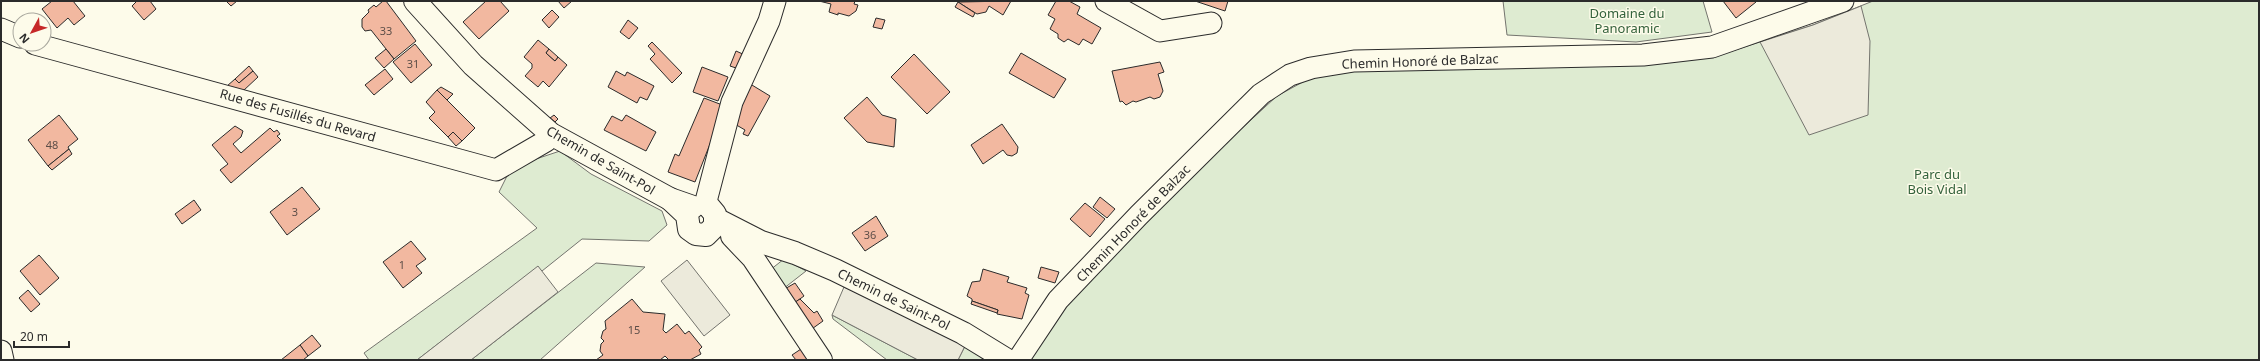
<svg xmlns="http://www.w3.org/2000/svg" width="2260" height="361" font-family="'Noto Sans',sans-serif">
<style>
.green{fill:#deebd1;stroke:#74746e}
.parking{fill:#eceadb;stroke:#74746e}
.building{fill:#f2b8a0;stroke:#2b2b2b}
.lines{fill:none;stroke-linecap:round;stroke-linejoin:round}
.minor-casing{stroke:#2b2b2b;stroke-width:23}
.major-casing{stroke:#2b2b2b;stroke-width:24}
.minor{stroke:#fdfbea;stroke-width:21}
.major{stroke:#fdfbea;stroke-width:22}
.labels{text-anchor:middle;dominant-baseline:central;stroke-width:3;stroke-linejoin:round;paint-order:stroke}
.number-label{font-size:11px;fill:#5d4e48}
.park-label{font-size:13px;fill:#34623c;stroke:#fdfbea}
.street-label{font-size:13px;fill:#2b2b2b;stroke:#fdfbea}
</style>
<rect width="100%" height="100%" fill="#fdfbea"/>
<g class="green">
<path d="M1503,1H1703L1712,32L1636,42L1507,35Z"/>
<path d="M1873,1H2259V360H1027L1070,298L1205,162L1277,96L1312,77L1362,70L1713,57L1813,25Z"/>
<path d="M560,151L591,174L662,211L667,225L649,241L582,239L542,271L538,267L417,360H369L364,353L537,228L499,192L509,172L533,160Z"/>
<path d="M784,259L806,271L783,289L770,270Z"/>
<path d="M596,263L645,267L540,360H471Z"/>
<path d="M832,315L918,360H887L833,319Z"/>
<path d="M966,344L984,360H958Z"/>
</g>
<g class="parking">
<path d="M1861,6L1870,41L1868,115L1809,135L1760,42L1813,25Z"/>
<path d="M687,260L730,315L704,336L661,281Z"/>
<path d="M538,266L558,292L471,360H417Z"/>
<path d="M844,287L966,344L958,360H918L832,315Z"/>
</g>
<g class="building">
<path d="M52,1H73L85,16L74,25L68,18L57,28L42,9Z"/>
<path d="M137,1H150L156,9L144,20L132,6Z"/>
<path d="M226,1H237L231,6Z"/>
<path d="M383,1H386L416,41L394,59L371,30L365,31L362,27V19L369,12L368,10L374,5L376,7Z"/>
<path d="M486,1H500L509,11L479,39L463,22Z"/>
<path d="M558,1H572L564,8Z"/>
<path d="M819,1H855L854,4L858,5L856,11L849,16L838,13V15L829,12L831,4Z"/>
<path d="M1011,1L1003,15L989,6L986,12L977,14L958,2Z"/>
<path d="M1056,1H1069L1080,7L1077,14L1101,28L1092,44L1083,39L1079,45L1068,39L1064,42L1058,38V34L1050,29L1055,19L1048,15Z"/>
<path d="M1195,1H1228L1225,11Z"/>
<path d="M1723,1H1756V2L1736,18Z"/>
<path d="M958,2L975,13L973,17L955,7Z"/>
<path d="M552,10L559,17L549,28L542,20Z"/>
<path d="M876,18L885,20L882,29L873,27Z"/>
<path d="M628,20L638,28L629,39L620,32Z"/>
<path d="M538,40L549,49L546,53L555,61L558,57L567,65L549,87L543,81L538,87L525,76L532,68V64L524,57Z"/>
<path d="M652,42L682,73L672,83L650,59L655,54L648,46Z"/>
<path d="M415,44L432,65L411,83L393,62Z"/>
<path d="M386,49L394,59L384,68L375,58Z"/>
<path d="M549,49L558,57L555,61L546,53Z"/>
<path d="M736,51L745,55L739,69L730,66Z"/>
<path d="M1021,53L1066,79L1054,98L1009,73Z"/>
<path d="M914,54L950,92L927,114L891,77Z"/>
<path d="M1160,62L1164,72L1158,74L1163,91L1160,97L1154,99L1150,97L1136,102L1133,101L1126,105L1122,101L1120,102L1112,71Z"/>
<path d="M249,66L253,71L239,83L235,79Z"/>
<path d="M702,67L728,77L718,101L693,92Z"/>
<path d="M385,69L393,79L374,95L365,85Z"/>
<path d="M253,71L258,77L243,91L227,86L235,79L239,83Z"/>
<path d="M616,71L625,76L627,72L654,86L647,100L640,97L637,103L608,87Z"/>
<path d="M747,82L770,96L748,136L743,134L745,130L733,123Z"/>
<path d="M441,87L453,94L447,100L437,90Z"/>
<path d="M437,90L475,128L462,141L453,132L448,137L429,118L435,112L426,102Z"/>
<path d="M867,97L882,115L896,119L894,147L867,142L844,118Z"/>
<path d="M704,98L725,106L695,182L668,172L675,154L679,156Z"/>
<path d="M59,115L78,139L68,147L69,149L48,166L28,140Z"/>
<path d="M554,115L558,119L555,122L550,118Z"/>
<path d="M626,115L656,132L646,151L604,130L612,116L622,121Z"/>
<path d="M1002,124L1018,147L1017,153L1012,156L1007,155L1003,150L983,164L971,145Z"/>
<path d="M235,126L243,131L241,137L233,144L241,153L270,128L274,132L277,130L280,134L277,136L281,140L231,183L220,170L228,164L212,145Z"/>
<path d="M453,132L462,141L456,146L448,137Z"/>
<path d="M69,149L72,154L52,170L48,166Z"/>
<path d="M302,187L320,209L287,235L270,212Z"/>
<path d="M1100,197L1115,209L1107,218L1093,207Z"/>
<path d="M194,200L201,210L182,224L175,214Z"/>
<path d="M1085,203L1105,219L1090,237L1070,219Z"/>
<path d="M876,216L888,236L865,251L852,233Z"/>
<path d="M411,241L426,259L416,266L422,273L403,288L383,262Z"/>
<path d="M39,255L59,278L40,295L20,271Z"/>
<path d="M1041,267L1059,272L1055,283L1038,278Z"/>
<path d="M983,269L1009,277L1007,282L1027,288L1025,293L1029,295L1022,319L997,314L998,310L972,301V299L967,296L972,282L980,281Z"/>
<path d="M795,283L804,296L793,304L783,290Z"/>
<path d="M28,290L40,304L31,312L19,298Z"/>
<path d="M632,299L643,312L665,314L663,330L666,333L677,324L685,334L689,331L702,347L699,350L701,354L690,360H669L665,356L660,360H596L603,355L600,351L601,344L604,341L601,338L603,331L606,329L605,321Z"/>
<path d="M800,299L814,313L817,311L823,321L809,331L792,304Z"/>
<path d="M972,301L998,310L997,313L971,304Z"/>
<path d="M312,335L321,346L308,356L300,345Z"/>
<path d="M300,345L308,356L303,360H281Z"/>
<path d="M801,349L809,360H796L792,355Z"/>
</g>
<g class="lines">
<g class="minor-casing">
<g id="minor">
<path d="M1106,1L1160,31L1211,23"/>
<path d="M1,29L20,37"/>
<path d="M35,44L496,170L546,141L551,134"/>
<path d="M705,205L732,102L769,21L775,1"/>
<path d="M1,351L3,360"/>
<path d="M1018,360L1058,300L1139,215L1261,94L1290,75L1311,68L1354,61L1643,55L1712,47L1843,1"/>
</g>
</g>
<g class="major-casing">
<g id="major">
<path d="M415,1L473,65L551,134L670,199L693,207"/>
<path d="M670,199L687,215L689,229L696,234L706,235L715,226V214L710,208"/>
<path d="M716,219L761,242L795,253L835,270L963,333L1007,360"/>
<path d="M732,236L753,258L821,360"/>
</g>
</g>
<use href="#minor" class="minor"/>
<use href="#major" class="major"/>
</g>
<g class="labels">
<g class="number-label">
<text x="386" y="30">33</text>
<text x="413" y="63">31</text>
<text x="52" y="144">48</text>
<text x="295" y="211">3</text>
<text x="870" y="234">36</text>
<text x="402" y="264">1</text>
<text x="634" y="329">15</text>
</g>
<g class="park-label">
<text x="1627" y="13">Domaine du<tspan x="1627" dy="15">Panoramic</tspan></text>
<text x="1937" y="174">Parc du<tspan x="1937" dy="15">Bois Vidal</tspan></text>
</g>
<g class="street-label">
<text transform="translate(1420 61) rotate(-2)">Chemin Honoré de Balzac</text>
<text transform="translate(298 115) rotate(16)">Rue des Fusillés du Revard</text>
<text transform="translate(601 160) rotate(30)">Chemin de Saint-Pol</text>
<text transform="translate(1133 223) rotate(-46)">Chemin Honoré de Balzac</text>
<text transform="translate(894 299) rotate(26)">Chemin de Saint-Pol</text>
</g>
</g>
<rect width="2260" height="361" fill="none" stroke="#2b2b2b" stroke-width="4"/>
<g transform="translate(32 32) rotate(230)"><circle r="19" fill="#fdfbea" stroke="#a9a89e"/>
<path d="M0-3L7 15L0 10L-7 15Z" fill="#c62828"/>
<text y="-6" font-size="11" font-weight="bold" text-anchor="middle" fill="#2b2b2b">N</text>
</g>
<path d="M14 341v6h55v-6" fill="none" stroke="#2b2b2b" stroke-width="2"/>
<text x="20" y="341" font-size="12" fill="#2b2b2b" stroke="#fdfbea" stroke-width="3" paint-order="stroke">20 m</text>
</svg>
